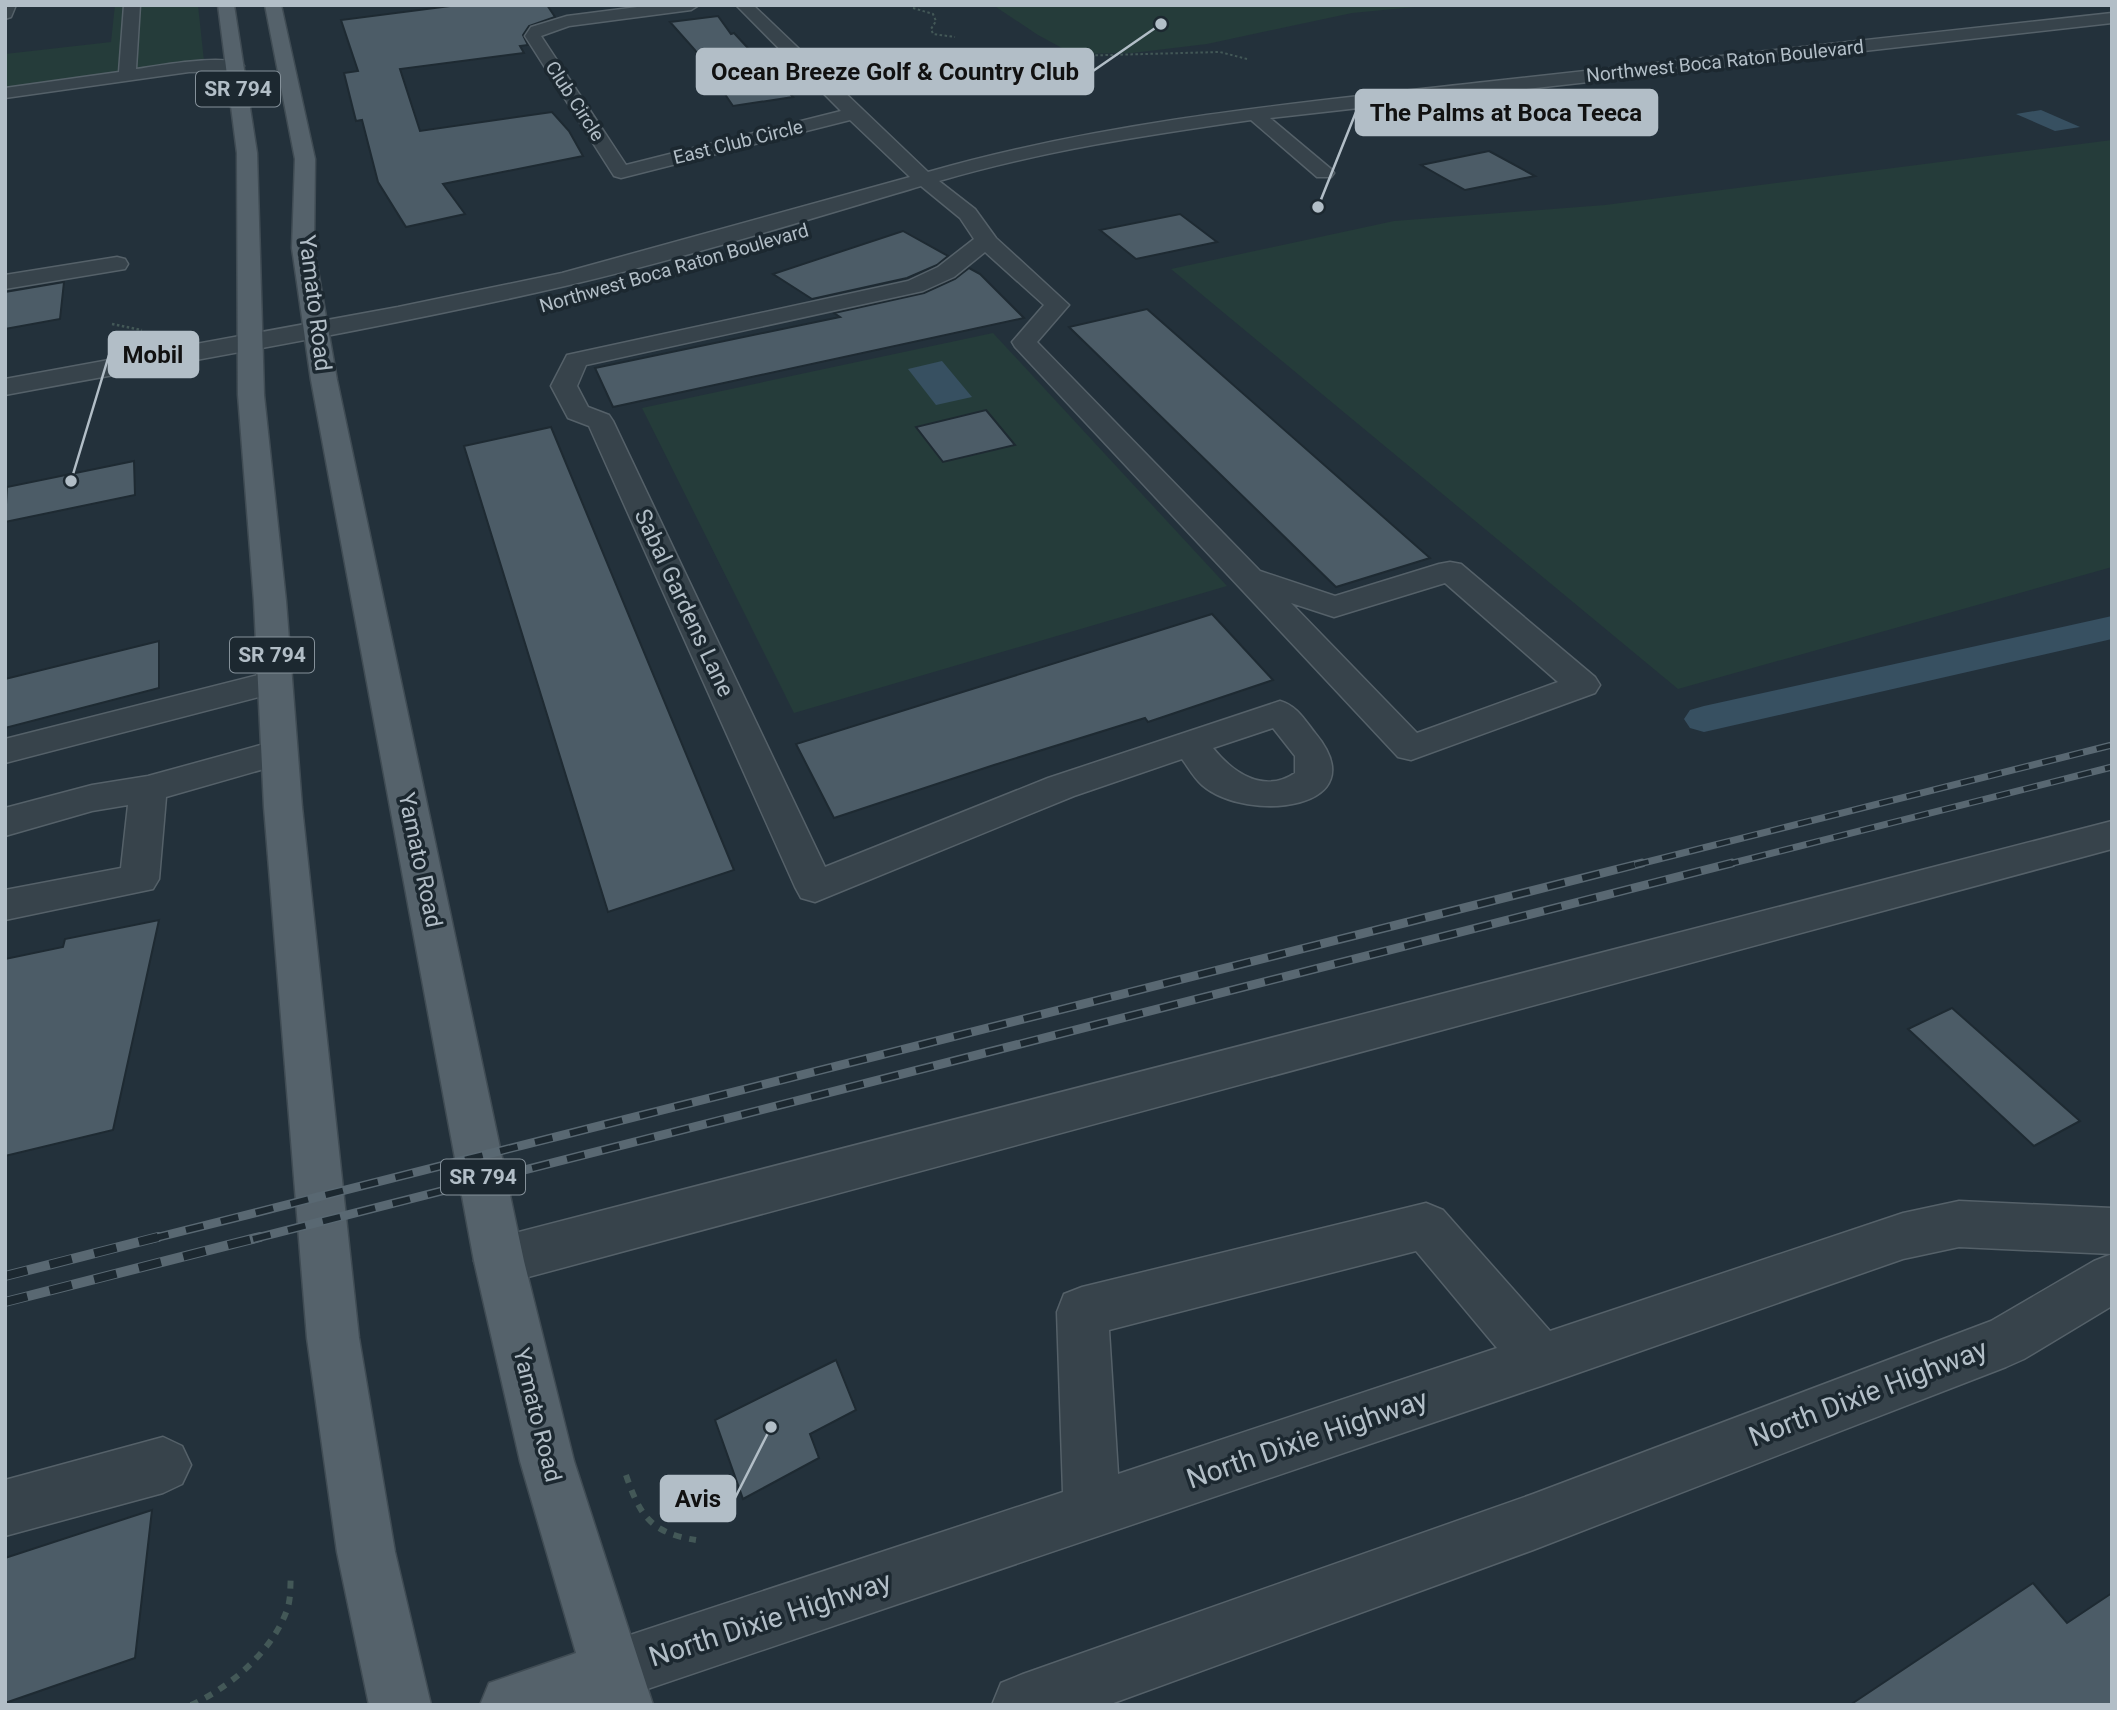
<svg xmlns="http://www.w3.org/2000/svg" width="2117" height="1710" font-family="Roboto,sans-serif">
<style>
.green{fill:#253c3a}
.water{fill:#375061}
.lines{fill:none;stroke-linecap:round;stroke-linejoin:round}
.canal{fill:#375061;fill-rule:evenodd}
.building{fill:#4c5c67;stroke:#1e2a32;stroke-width:2}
.minor-casing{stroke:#556169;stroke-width:3}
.major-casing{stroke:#404c54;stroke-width:3}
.path-far2{stroke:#435857;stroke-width:2;stroke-dasharray:2.5 2.5;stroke-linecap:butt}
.path-far1{stroke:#435857;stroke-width:2.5;stroke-dasharray:2.5 2.5;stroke-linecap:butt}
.path{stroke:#435857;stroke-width:6;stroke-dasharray:8 8;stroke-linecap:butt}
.minor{fill:#37434b;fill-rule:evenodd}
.major{fill:#55626b;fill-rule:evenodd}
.rail-far2-casing{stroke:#596872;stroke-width:7}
.rail-far1-casing{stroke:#596872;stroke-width:9}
.rail-casing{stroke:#596872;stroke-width:10}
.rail-far2{stroke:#1c2830;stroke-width:4.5;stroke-dasharray:14;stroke-linecap:butt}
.rail-far1{stroke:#1c2830;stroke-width:6;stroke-dasharray:18;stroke-linecap:butt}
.rail{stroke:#1c2830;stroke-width:8;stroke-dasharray:23;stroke-linecap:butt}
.labels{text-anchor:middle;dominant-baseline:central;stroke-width:7;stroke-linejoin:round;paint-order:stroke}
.far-street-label{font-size:19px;fill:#b2bec7;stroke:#1c2830}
.shield{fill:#1c2830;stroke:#85919a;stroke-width:2}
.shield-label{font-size:21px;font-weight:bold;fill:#b2bec7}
.street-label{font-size:23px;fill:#b2bec7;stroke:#1c2830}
.near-street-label{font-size:28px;fill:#b2bec7;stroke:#1c2830}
.leader{fill:none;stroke:#b2bec7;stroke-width:2.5}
.callout-dot{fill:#b2bec7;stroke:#1c2830;stroke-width:2.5}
.callout{fill:#b2bec7;stroke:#b2bec7;stroke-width:2.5}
.callout-label{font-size:24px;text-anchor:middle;font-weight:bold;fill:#111}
</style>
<rect width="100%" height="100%" fill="#23313b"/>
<g class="green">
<path d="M115,5H198L204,61L5,88V54L111,42Z"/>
<path d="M993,5H1436L1352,13L1207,44L1132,53L1073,54L1038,35Z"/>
<path d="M2112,140V567L1678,689L1171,269L1394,221L1605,205Z"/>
<path d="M993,333L1227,586L794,713L642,408Z"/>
</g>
<g class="water">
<path d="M2041,110L2080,127L2055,131L2016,114Z"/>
<path d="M942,361L972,397L936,405L908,369Z"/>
</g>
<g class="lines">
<path class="canal" d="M2112,616V639L1704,732L1690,728L1684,719L1690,710L1704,706Z"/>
</g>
<g class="building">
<path d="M458,5H547L555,17L529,26L523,35L528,45L520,46L524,53L400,69L420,131L552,112L569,131L583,156L443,184L465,214L406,227L378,182L362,120L356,121L344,73L358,71L341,20Z"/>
<path d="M718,16L731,34L734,33L793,97L733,106L695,50L670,22Z"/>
<path d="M1489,151L1535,176L1465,190L1421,165Z"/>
<path d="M1180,214L1217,242L1136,259L1100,230Z"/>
<path d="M903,231L948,256L937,265L907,278L812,299L773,274Z"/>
<path d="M969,268L980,274L1024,318L613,407L595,368L840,317L834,313L924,293L955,279Z"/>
<path d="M64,282L60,319L5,329V292Z"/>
<path d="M1147,309L1430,558L1336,587L1069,327Z"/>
<path d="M986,410L1015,445L943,462L916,427Z"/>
<path d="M551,427L734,870L608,912L464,446Z"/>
<path d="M134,461L135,495L5,522L7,487Z"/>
<path d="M1212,614L1273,680L1148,722L1145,718L994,765L834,818L796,744Z"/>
<path d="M159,641V688L5,728V679Z"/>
<path d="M159,920L113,1130L5,1156V959L63,947L65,939Z"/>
<path d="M1952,1008L2080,1121L2034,1146L1908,1029Z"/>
<path d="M836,1360L856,1410L810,1434L819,1458L743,1499L715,1420Z"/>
<path d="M152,1510L135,1658L5,1703V1558Z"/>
<path d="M2033,1583L2067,1623L2112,1593V1705H1850Z"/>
</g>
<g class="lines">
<g class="minor-casing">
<g id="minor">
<path d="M5,5H16L11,17L5,19Z"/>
<path d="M124,5H140L136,69C157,66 230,52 244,66L235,71L189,72L5,98V88L119,72Z"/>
<path d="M653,5H699L691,10L569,26L541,36L626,165L841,111L736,5H753L928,172C1109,120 1298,103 1485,82C1694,59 1903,36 2112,13V23L1270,118L1331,169L1334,173L1331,177H1317L1251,120C1146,135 1041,151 939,181L975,209L996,238L1069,305L1037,342L1260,571L1335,596L1439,564L1450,562L1461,564L1595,677L1600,685L1595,693L1411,760L1398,757L1015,347L1012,342L1044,305L985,252L954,277L923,291L586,365L577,386L588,407L609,415L613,421L825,867L1048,778L1280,701C1297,706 1304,719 1315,733C1379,810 1247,824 1202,785C1194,778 1188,767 1182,759L1074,796L815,902L801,898L795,887L589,426L568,418L551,386L567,355L908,281L938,267L974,239L960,218L921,186C803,221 685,258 565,286C380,329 192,360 5,395V379L398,307L562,273L910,177L850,120L621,178L614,176L525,36L531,27L567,16ZM1445,583L1558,682L1417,733L1291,603L1334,617ZM1273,728L1295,756V773C1264,794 1233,773 1213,748Z"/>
<path d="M117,257L125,259L128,264L125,269L5,289V275Z"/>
<path d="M274,671L286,674L291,682L286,690L5,763V739Z"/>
<path d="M279,740L292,743L297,752L292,761L166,797L159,879L153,889L5,920V890L121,868L128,805L92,811L5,836V808L92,785L148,776Z"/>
<path d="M2112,821V849L499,1285L481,1278L474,1261L481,1244L499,1237Z"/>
<path d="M1959,1201L2112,1208V1254L1959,1247L1903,1259L1541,1386L612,1701L591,1692L582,1671L591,1650L612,1641L1063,1492L1057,1312L1064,1294L1082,1287L1426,1203L1443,1210L1550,1331L1903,1213ZM1416,1251L1497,1348L1118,1474L1109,1330Z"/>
<path d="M2112,1254V1306L2024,1359L2006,1367L1533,1550L1108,1705H992L1001,1683L1023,1674L1533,1494L1991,1321L2094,1261Z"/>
<path d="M163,1437L182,1446L191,1465L182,1484L163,1493L5,1536V1480Z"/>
</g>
</g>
<g class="major-casing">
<g id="major">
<path d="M218,5H234L257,153L264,395L286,601L302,807L359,1338L395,1552L431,1705H369L337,1552L307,1338L264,807L254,601L238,395L237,153Z"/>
<path d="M265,5H281L315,159L314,248L337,380L524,1261L574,1461L653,1705H480L489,1683L576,1653L520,1461L474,1261L311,380L292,248L295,159Z"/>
</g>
</g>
<g class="path-far2">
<path d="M913,8L933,14L936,21L931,29L933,34L955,37"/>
<path d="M1011,52L1034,57L1220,52L1247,59"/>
<path d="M1003,71L1012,50"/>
</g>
<path class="path-far1" d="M112,324L142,330"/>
<g class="path">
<path d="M626,1475C640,1516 651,1533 696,1540"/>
<path d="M191,1705C231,1687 274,1650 288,1607C291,1596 290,1585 291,1574"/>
</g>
<use href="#minor" class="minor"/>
<use href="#major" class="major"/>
<g class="rail-far2-casing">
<g id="rail-far2">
<path d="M1635,865L2112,745"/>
<path d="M1725,865L2112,767"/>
</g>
</g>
<g class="rail-far1-casing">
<g id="rail-far1">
<path d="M151,1239L1642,863"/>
<path d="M253,1239L1732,863"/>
</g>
</g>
<g class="rail-casing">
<g id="rail">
<path d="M5,1276L158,1237"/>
<path d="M5,1302L260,1237"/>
</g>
</g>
<use href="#rail-far2" class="rail-far2"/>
<use href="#rail-far1" class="rail-far1"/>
<use href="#rail" class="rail"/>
</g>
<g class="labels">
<g class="far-street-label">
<text transform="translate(1725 61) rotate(-6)">Northwest Boca Raton Boulevard</text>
<text transform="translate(575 101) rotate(57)">Club Circle</text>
<text transform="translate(738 142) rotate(-14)">East Club Circle</text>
<text transform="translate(674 268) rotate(-16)">Northwest Boca Raton Boulevard</text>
</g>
<g class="shield">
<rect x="196" y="71.5" width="84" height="35" rx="5"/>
<rect x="230" y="637.5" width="84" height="35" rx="5"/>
<rect x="441" y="1159.5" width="84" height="35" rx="5"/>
</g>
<g class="shield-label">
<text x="238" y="89">SR 794</text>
<text x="272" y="655">SR 794</text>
<text x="483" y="1177">SR 794</text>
</g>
<g class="street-label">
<text transform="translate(315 303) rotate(83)">Yamato Road</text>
<text transform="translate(684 603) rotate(65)">Sabal Gardens Lane</text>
<text transform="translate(420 860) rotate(78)">Yamato Road</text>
<text transform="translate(537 1415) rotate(76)">Yamato Road</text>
</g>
<g class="near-street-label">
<text transform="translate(1868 1393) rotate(-21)">North Dixie Highway</text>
<text transform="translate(1307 1439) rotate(-19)">North Dixie Highway</text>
<text transform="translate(770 1619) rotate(-18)">North Dixie Highway</text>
</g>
</g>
<path class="leader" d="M1161 24L1093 71M1318 207L1356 112M71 481L109 355M771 1427L735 1498"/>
<g class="callout-dot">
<circle cx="1161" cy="24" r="7"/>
<circle cx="1318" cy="207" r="7"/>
<circle cx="71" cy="481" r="7"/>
<circle cx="771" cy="1427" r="7"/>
</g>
<g class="callout">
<rect x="697" y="49" width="396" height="45" rx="7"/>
<rect x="1356" y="90" width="301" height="45" rx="7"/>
<rect x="109" y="332" width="89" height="45" rx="7"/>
<rect x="661" y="1476" width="74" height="45" rx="7"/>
</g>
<g class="callout-label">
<text x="895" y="80">Ocean Breeze Golf &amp; Country Club</text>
<text x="1506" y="121">The Palms at Boca Teeca</text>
<text x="153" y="363">Mobil</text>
<text x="698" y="1507">Avis</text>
</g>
<rect width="2117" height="1710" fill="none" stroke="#b2bec7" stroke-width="14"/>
</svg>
